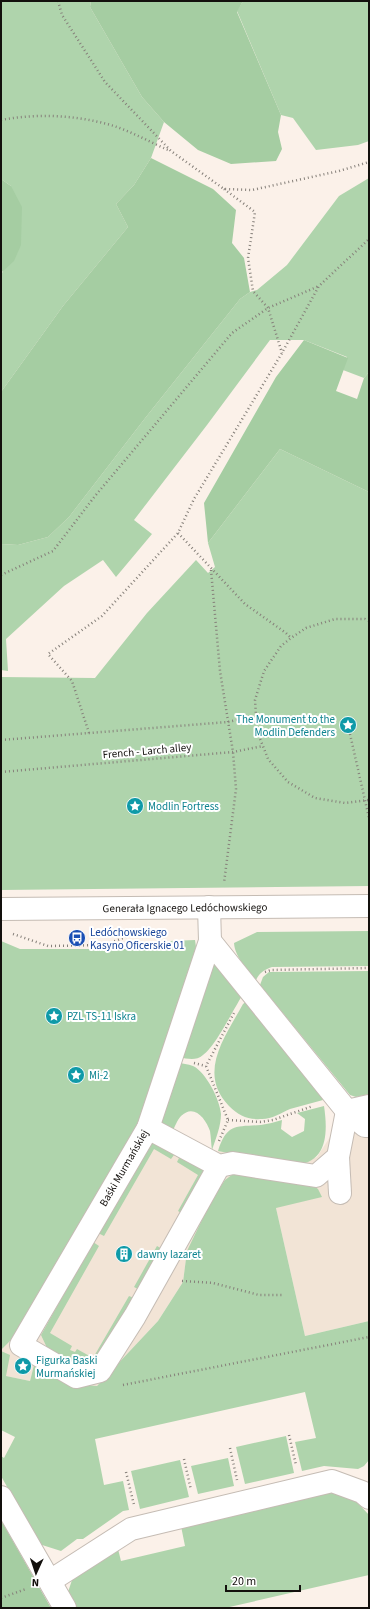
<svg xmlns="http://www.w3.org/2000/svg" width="370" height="1609" font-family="'Source Sans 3',sans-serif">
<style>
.built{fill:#f2e4d6}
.green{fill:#afd4ac}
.forest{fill:#a5cda2}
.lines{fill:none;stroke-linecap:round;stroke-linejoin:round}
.minor-casing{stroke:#c5bcb4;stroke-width:24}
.path{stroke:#86807a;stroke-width:2.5;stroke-dasharray:1 3;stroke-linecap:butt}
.minor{stroke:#fff;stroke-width:22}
.labels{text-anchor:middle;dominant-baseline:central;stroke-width:4;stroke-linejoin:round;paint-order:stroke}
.culture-label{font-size:11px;fill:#0d838f;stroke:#fff;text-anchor:start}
.street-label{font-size:11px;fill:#13100d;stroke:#fff}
.transit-label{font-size:11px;fill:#164399;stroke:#fff;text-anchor:start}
</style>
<rect width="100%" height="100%" fill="#fbf1e9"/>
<path class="built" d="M369,1094V1321L305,1336L276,1208L187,1251L183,1282L158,1321L97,1386L86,1385L35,1361L30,1381L6,1376L1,1350L26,1325L141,1123L212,1150L291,1165L317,1157L356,1097Z"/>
<g class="green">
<path d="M1,1H91L90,7L142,97L164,122L151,158L134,185L116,204L128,227L63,306L1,392V273L3,272L11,186L1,179Z"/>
<path d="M243,1H369V141L358,145L316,150L293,118L281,115L237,11Z"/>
<path d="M369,178V372L364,378L343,370L347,357L304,340H270L207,425L134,520L152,534L116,577L103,560L64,586L6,639L8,671L1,670V544L18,545L48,537L69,517L146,417L240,299L250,292L257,290L287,265L339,196Z"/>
<path d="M280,449L369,492V886L1,890V677L95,678L147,613L196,560L208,573L215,567L208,543Z"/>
<path d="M369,931V966L272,967C264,970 260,972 256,980C248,969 235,958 234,943L257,932Z"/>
<path d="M195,940L196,947L141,1123L26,1325L1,1350V941L20,949H170V941Z"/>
<path d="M212,960L242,996C233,1010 215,1047 203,1055C196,1061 188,1059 179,1057Z"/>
<path d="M369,971V1094L356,1097L350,1095L260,985L263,977L269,972Z"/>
<path d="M247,1001L319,1090L323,1100C312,1103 301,1106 290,1109C281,1113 272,1119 262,1119C248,1120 239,1116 229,1106C197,1073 225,1037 243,1004Z"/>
<path d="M178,1062C182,1064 188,1064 193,1066C206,1072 220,1100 221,1114C221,1126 216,1138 212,1150C211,1144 211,1137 210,1131C206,1119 194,1103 181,1116C177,1120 175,1127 172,1132L166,1129L160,1119Z"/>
<path d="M324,1106C328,1133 328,1165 291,1165C282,1165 272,1162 264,1160C248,1157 233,1154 218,1151C227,1123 236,1127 261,1125C268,1124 275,1122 282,1120L281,1129L292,1137L304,1131L305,1119L297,1113Z"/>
<path d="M149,1143H156L204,1170L183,1214L178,1211L198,1175L177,1162L179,1158L174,1155L171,1159L154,1149L104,1236L98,1233Z"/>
<path d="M233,1174L309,1182L318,1189L322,1197L276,1208L305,1336L369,1321V1460L364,1466L358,1469L324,1466L302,1471L295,1442L316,1438L305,1392L95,1439L104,1485L123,1481L129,1510L123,1511L83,1539H77L61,1551L39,1544L1,1476V1456L4,1458L15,1437L1,1430V1351L10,1355L6,1376L30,1381L35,1361L86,1385L97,1386L158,1321L183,1282L187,1251L212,1199L225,1180Z"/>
<path d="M93,1242L99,1246L50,1333L72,1346L70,1350L75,1352L77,1349L93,1358L129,1296L134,1298L96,1364L83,1369L48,1350L41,1335Z"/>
<path d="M157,1246L162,1249L138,1289L134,1287Z"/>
<path d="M286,1436L294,1473L245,1484L236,1447Z"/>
<path d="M228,1458L234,1486L198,1494L191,1466Z"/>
<path d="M180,1460L189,1497L140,1509L131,1471Z"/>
<path d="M330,1493L342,1494L355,1500L369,1515V1575L225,1608H77L68,1592L72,1580L117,1545L121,1561L185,1546L181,1526Z"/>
</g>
<g class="forest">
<path d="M91,1H243L237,12L281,115L278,132L282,149L276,161L231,164L198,150L164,122L142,97L90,7Z"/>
<path d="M151,158L213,189L236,210L232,243L244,258L250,292L240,299L146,417L69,517L48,537L18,545L1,544V392L63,306L128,227L116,204L134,185Z"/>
<path d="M1,179L11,186L22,207L21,245L14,261L1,273Z"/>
<path d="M304,340L348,358L336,391L357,399L364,378L369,372V492L280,449L208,543L204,503L276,377Z"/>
<path d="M1,1520L51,1608H1Z"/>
</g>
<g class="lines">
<g class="minor-casing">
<g id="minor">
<path d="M209,907L210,941L148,1128L21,1345L76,1377L100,1371L135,1316L219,1166"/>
<path id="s1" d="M1,909L369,906"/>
<path d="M210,941L347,1111L365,1126H369"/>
<path d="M347,1111L369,1106"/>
<path d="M148,1128L219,1166L233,1163L316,1176L338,1157L347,1111"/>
<path d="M338,1157L340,1193"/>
<path d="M1,1497L65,1608"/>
<path d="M50,1581L131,1529L332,1481L362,1492L369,1498"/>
</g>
</g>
<g class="path">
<path d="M58,1L62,15L105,82L171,151L224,189L252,190L339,171L369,162"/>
<path d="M1,120C39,113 77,115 114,126C132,132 150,142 168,150"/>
<path d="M224,189L255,212L248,258L253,291L268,308L282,353"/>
<path d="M178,533L245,604L286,633L291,638"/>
<path d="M211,570L220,671L233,752L236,789L224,883"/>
<path d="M1,575L53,551L95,496L232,333L268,308L319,286"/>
<path d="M369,621L365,619H335L306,628L291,638L281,646L264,671L255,700L257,731L268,759L288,782L315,798L345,803L369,800"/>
<path d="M89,733L72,681L48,654L102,616L178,533L194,499L282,353L319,286L369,239"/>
<path d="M350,734L369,818"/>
<path d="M1,740L228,722L248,717L256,716"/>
<path d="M1,772L233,752L263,746"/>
<path d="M13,934L48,946L105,945L136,933"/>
<path d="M265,972L271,970L369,968"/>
<path d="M194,1063L206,1066"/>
<path d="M228,1120L260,1122L273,1120L313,1106"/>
<path d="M219,1141L228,1120L206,1066L235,1011"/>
<path d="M182,1281L213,1283L259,1295H283"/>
<path d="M123,1385L369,1337"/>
<path d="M289,1435L296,1465"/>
<path d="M230,1448L237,1480"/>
<path d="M184,1459L191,1490"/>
<path d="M126,1472L134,1505"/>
<path d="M1,1598L26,1589"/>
</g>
<use href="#minor" class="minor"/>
</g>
<defs>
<g id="sight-disc" transform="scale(0.9)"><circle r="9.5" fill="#0f9aa8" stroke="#fff"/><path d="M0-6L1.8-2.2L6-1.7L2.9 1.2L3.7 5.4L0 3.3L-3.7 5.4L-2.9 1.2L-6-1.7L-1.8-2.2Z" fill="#fff"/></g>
<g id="bus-disc" transform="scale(0.9)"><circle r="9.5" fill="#1a4fb4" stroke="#fff"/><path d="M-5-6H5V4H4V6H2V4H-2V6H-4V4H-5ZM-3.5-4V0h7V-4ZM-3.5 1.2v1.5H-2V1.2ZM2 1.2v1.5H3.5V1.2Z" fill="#fff"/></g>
<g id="building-disc" transform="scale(0.9)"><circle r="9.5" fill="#0f9aa8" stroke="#fff"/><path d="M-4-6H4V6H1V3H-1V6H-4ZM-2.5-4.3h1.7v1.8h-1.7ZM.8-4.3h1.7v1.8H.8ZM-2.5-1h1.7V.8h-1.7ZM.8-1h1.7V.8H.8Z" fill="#fff"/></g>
</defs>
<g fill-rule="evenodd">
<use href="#sight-disc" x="348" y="725"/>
<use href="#sight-disc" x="135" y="806"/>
<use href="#bus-disc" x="77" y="938"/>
<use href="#sight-disc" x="54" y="1016"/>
<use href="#sight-disc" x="76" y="1075"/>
<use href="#building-disc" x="124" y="1254"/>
<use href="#sight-disc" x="23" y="1366"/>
</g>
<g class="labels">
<g class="culture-label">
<text x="335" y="719" text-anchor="end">The Monument to the<tspan x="335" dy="13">Modlin Defenders</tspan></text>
<text x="148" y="806">Modlin Fortress</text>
<text x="67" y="1016">PZL TS-11 Iskra</text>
<text x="89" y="1075">Mi-2</text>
<text x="137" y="1254">dawny lazaret</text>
<text x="36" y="1360">Figurka Baski<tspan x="36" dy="13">Murmańskiej</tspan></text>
</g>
<g class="street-label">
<text transform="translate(147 751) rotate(-5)">French - Larch alley</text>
<text stroke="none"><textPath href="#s1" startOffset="184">Generała Ignacego Ledóchowskiego</textPath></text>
<text transform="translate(124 1168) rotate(-60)">Baśki Murmańskiej</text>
</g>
<g class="transit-label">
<text x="90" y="932">Ledóchowskiego<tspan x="90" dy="13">Kasyno Oficerskie 01</tspan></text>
</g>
</g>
<rect width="370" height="1609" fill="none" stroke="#13100d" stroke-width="4"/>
<g transform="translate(36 1573) rotate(183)" stroke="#ffffff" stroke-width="3" paint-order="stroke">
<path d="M0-3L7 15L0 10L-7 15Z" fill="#13100d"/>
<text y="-6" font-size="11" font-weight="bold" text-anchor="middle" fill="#13100d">N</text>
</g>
<path d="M226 1585v6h74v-6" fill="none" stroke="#13100d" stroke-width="2"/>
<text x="232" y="1585" font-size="12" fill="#13100d" stroke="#ffffff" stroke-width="3" paint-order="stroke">20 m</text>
</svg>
